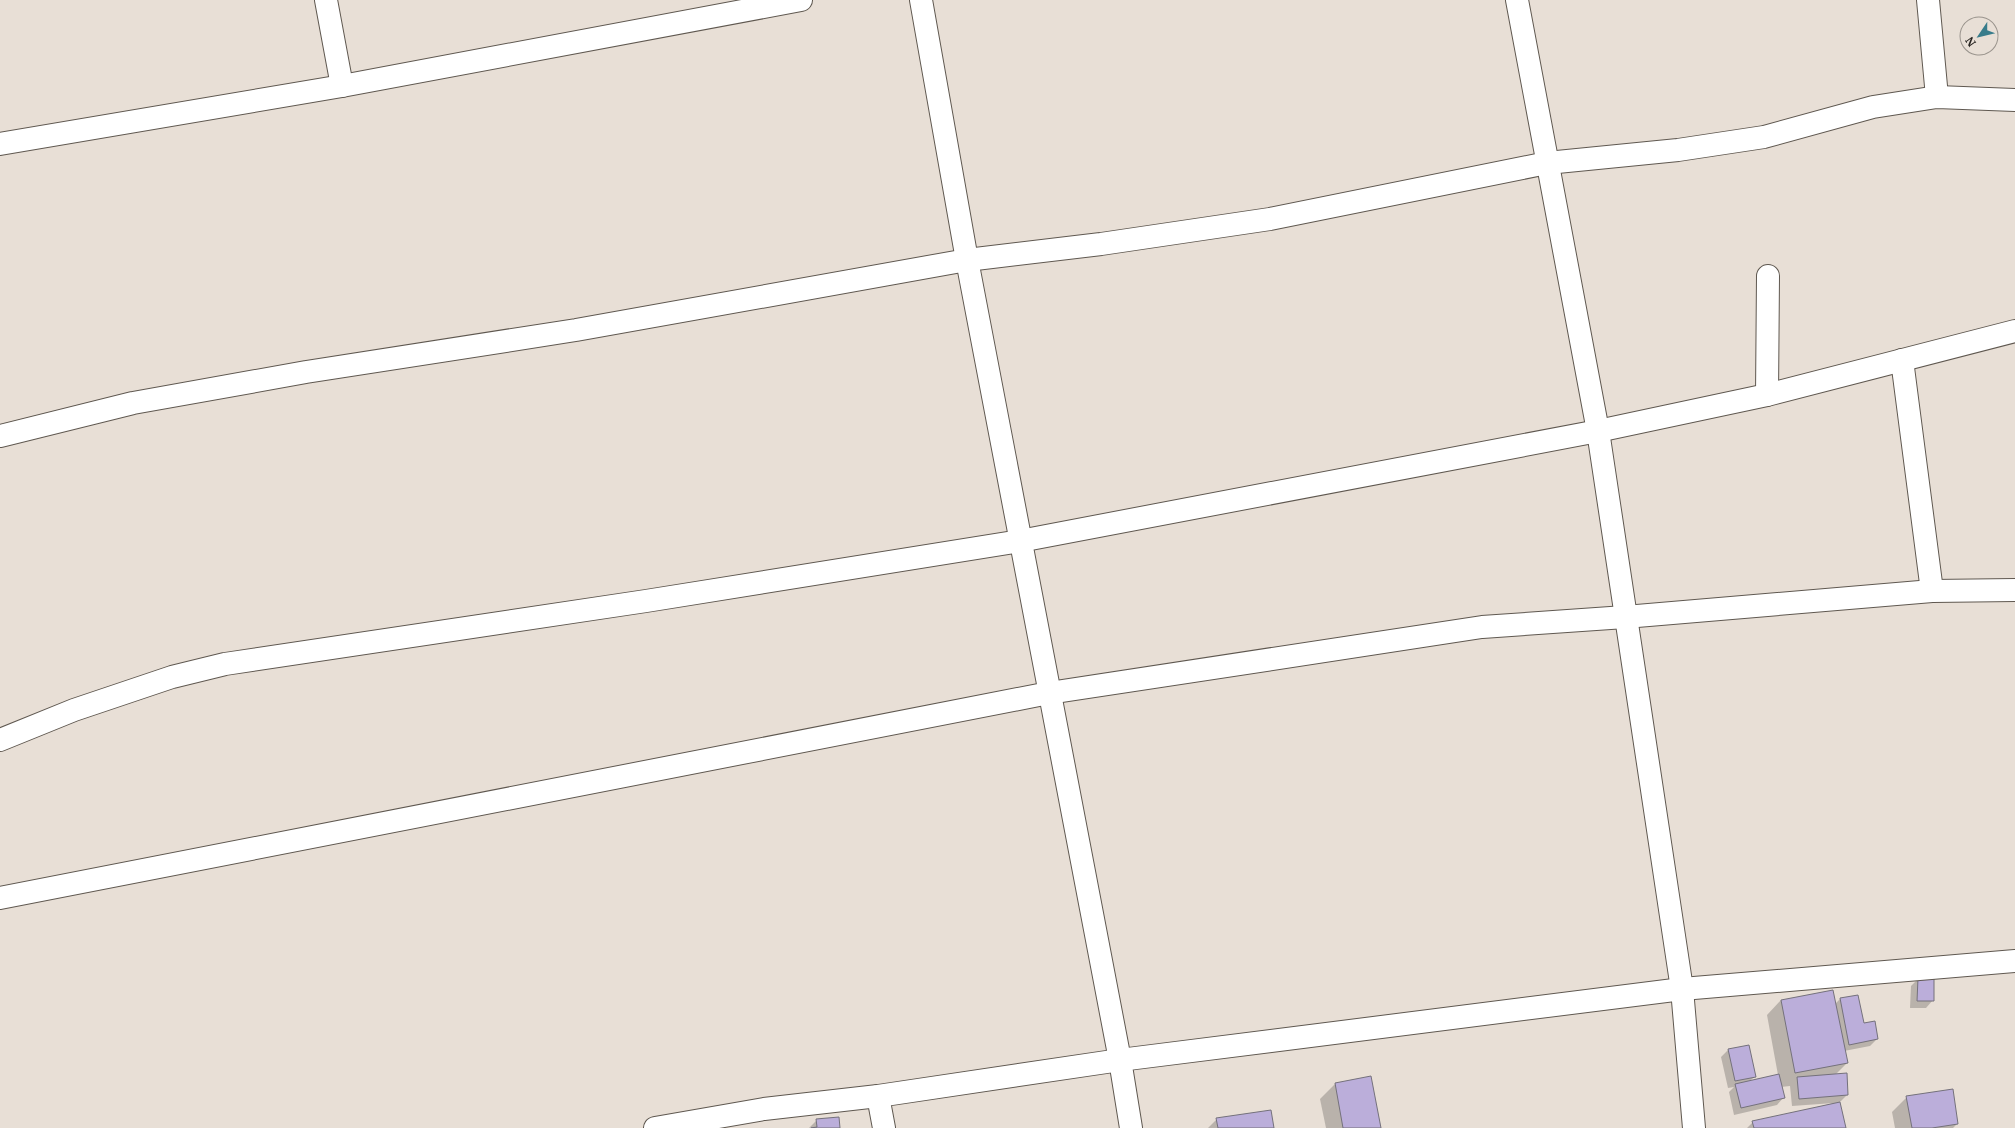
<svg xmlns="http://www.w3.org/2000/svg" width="2015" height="1128" font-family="Merriweather,serif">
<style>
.shadow{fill:#0003}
.building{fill:#bbaeda;stroke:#74717b}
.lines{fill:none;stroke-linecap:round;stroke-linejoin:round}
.street-casing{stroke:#5f5850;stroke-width:24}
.street{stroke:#fff;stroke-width:22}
</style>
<rect width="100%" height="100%" fill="#e8dfd6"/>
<g class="shadow">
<path d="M1918,979L1933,1000L1926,1008H1910L1911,986Z"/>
<path d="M1858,996L1863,1024L1877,1039L1870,1046L1844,1051L1847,1063L1835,1075L1847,1095L1839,1103L1845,1128H1747L1753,1122L1834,1103L1792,1106L1790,1086L1781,1087L1784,1097L1777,1105L1734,1115L1729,1092L1734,1087L1728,1088L1721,1057L1728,1050L1748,1046L1755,1076L1750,1081L1778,1075L1767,1015L1781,1000L1835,1004L1840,999Z"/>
<path d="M1335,1084L1380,1128H1326L1320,1099Z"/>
<path d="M1907,1097L1957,1124L1953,1128H1895L1892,1112Z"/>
<path d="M1217,1119L1273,1128H1208Z"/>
<path d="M817,1120L839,1128H809Z"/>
</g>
<g class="building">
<path d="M1918,978H1934V1001H1917Z"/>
<path d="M1833,990L1848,1063L1795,1073L1781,1000Z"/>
<path d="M1858,995L1864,1023L1875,1021L1878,1039L1849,1045L1840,998Z"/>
<path d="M1749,1045L1756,1077L1735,1081L1728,1049Z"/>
<path d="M1847,1073L1848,1095L1799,1099L1797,1077Z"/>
<path d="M1779,1074L1785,1098L1741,1108L1735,1084Z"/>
<path d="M1371,1076L1381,1128H1343L1335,1083Z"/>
<path d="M1953,1089L1958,1124L1932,1128H1912L1906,1096Z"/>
<path d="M1840,1102L1846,1128H1754L1752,1121Z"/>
<path d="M1271,1110L1274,1128H1218L1216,1118Z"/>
<path d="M839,1117L840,1128H811L817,1127L816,1119Z"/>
</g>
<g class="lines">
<g class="street-casing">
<g id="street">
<path d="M326,0L342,86"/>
<path d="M921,0L967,260L1120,1060L1131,1128"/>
<path d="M1517,0L1598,431L1682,989L1694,1128"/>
<path d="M1928,0L1937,97"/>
<path d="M0,144L342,86L801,0"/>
<path d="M1902,360L1932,591"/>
<path d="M1767,395L1768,276"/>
<path d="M0,436L133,403L306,372L576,330L967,260L1101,244L1270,219L1547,163L1678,150L1764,137L1873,107L1937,97L2015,100"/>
<path d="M0,740L74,710L172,677L225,664L646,601L1020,541L1598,431L1767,395L2015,331"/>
<path d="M0,898L1049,693L1482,627L1625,617L1932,591L2015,590"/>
<path d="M878,1096L884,1128"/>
<path d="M655,1128L764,1109L878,1096L1120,1060L1682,989L2015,961"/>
</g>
</g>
<use href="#street" class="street"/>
</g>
<g transform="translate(1979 36) rotate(235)"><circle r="19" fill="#e8dfd6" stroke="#9a948d"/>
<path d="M0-3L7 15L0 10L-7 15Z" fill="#387c8b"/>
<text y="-6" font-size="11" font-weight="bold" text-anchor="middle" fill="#262320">N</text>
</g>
</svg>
